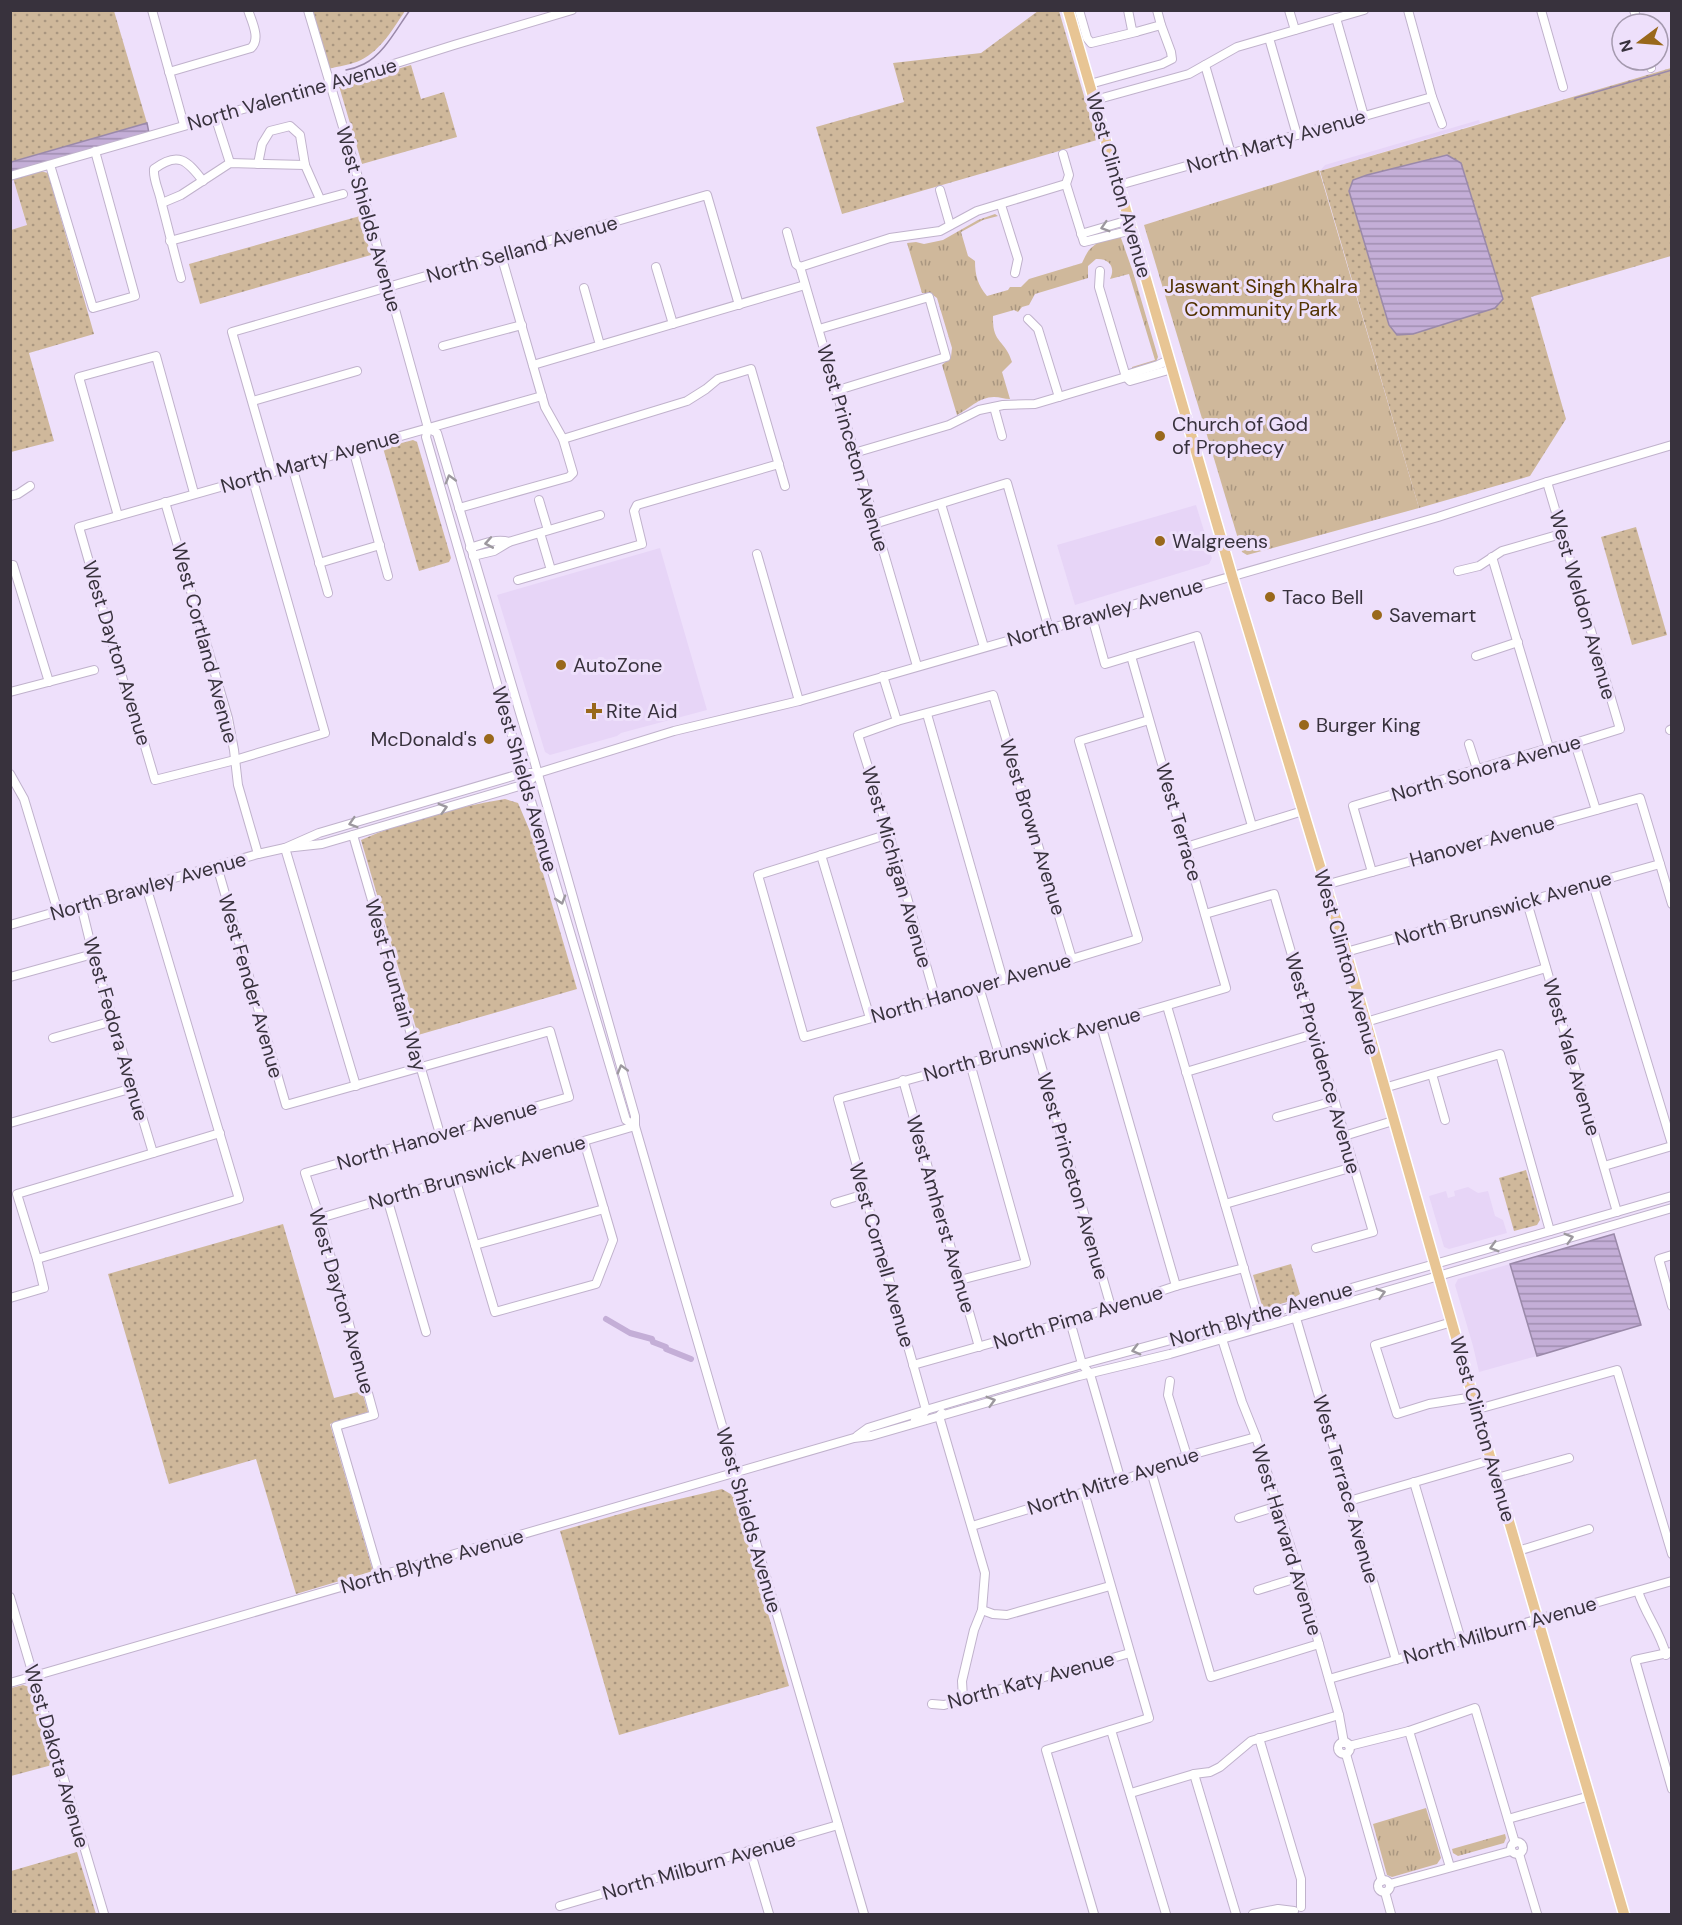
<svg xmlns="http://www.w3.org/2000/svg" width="1682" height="1925" font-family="'DM Sans',sans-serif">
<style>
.built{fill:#e7d5f7}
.grass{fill:url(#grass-dots)}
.park{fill:url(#park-tufts)}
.water{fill:url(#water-rules);stroke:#9a89a9;stroke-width:1.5}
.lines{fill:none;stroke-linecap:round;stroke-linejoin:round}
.stream{stroke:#9a89a9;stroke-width:1.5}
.canal{stroke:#c4aed7;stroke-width:6}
.minor-casing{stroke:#c0b2cc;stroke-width:10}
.major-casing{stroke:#fff;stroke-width:13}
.minor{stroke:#fff;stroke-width:8}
.major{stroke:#e8c594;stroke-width:10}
.oneway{stroke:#9c989e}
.poi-dot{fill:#99681b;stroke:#eee0fb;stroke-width:2}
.labels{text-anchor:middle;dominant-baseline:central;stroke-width:6;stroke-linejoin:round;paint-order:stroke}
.street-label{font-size:20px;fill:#38323d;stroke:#eee0fb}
.park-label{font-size:20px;fill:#523302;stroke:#eee0fb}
.poi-label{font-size:20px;fill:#38323d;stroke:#eee0fb;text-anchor:start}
</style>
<defs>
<pattern id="grass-dots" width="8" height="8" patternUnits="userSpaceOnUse" patternTransform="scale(1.5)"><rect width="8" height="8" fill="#cfb89b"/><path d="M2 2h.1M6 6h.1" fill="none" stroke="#a99680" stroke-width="1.8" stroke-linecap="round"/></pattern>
<pattern id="park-tufts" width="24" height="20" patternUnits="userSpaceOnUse" patternTransform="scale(1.5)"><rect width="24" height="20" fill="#cfb89b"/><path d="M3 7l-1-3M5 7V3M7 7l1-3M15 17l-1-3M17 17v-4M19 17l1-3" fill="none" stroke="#a99680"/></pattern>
<pattern id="water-rules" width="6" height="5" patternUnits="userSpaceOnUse" patternTransform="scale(1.5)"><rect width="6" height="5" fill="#c4aed7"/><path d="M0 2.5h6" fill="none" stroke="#a08eb0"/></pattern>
</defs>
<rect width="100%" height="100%" fill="#eee0fb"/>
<g class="built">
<path d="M1479,120L1480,123L1320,171L1325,165Z"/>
<path d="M13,178L27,226L11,230L10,179Z"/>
<path d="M1196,505L1205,534L1203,536L1212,558L1209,564L1075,605L1057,545Z"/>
<path d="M660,548L707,710L621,733L617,736L550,755L545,752L497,595Z"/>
<path d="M1468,1187L1478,1193L1488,1191L1495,1216L1503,1220L1507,1233L1449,1249L1444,1247L1429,1196L1446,1191L1448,1198L1455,1196L1454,1191Z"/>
<path d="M1510,1264L1537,1356L1479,1372L1473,1346L1455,1285L1458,1279Z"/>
</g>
<g class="grass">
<path d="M11,11H114L147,123L11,162Z"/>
<path d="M312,11H405C393,29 381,50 361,60C351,65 339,66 328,69Z"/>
<path d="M1059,11L1097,140L842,214L816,127L904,102L893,63L981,53L1038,11Z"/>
<path d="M411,65L421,99L444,92L457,137L362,164L339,86Z"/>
<path d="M1671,68V256L1531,297L1566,419L1530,476L1419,508L1320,171Z"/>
<path d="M40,171L48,173L94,334L29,353L54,441L11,452V230L27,225L13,178Z"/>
<path d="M360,216L371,255L200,304L189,264Z"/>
<path d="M413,440L417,442L451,558L449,562L419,571L383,448Z"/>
<path d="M1636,527L1667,635L1632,645L1601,537Z"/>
<path d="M505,799L518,803L532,836L577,989L418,1035L361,840C406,820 456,807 505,799Z"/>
<path d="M1526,1170L1540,1220L1537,1225L1514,1231L1499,1178Z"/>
<path d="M283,1224L334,1398L362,1391L368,1412L330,1424L373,1571L296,1594L256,1459L169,1484L108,1274Z"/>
<path d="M1291,1264L1300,1294L1287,1302L1263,1309L1253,1275Z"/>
<path d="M722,1489L734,1496L789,1686L619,1735L560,1531L641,1508Z"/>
<path d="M23,1685L29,1687L33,1691L52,1765L11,1776V1688Z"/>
<path d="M77,1852L96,1914H11V1871Z"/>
</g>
<g class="park">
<path d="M1319,170L1419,508L1247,555L1242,552L1144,225Z"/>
<path d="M995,214L998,216L983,220L961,232L968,256L975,261C975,276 978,285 987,296L1008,290L1010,287H1021L1029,279L1082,263C1084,259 1087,252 1090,249C1097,242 1110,234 1121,238L1133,272L1158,357L1156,362L1132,370V367L1155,360L1129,274L1110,279C1116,267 1109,258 1096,259L1088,266V278L1035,294L1029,305L1022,307L1018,312L1014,310L993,316C992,344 1005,339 1012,362L1002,372L1010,399C1004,399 1000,397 994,397C979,397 969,409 957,415L942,365L951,357L952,348L937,298L930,293H922L907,243L916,242L924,244L943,240L978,220Z"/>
<path d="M1426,1808L1441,1858L1437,1864L1392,1877L1387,1875L1373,1824Z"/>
<path d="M1505,1834L1506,1838L1504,1843L1458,1856L1453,1853L1452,1849Z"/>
</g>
<g class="water">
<path d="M147,123L149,133L11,172V162Z"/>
<path d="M1447,155L1461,163L1503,299L1495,308L1413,334L1397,335L1389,325L1349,191L1353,180L1367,175Z"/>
<path d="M1614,1234L1641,1325L1537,1356L1510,1264Z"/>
</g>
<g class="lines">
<g class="stream">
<path d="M346,70C352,69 358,67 364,64C384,54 397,28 410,10"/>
<path d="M1575,98L1672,70"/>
</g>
<path class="canal" d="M606,1319L630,1333L652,1339L653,1342L666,1347V1349L691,1359"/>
<g class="minor-casing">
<g id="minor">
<path d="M152,10L184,125"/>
<path d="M308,10L360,184L428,428L426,437L526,784L626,1120L635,1126"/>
<path d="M1079,10L1087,38L1091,43L1136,32"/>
<path d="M1128,10L1132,30L1136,32L1161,25L1157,10"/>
<path d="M1289,10L1295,30"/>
<path d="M1408,10L1432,97L1442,124"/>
<path d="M1541,10L1563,87"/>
<path d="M1634,10L1638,24"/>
<path d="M1336,18L1364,116"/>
<path d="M1269,38L1297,135"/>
<path d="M1648,60L1651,68"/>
<path d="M1205,65L1231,154"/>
<path d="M169,72L251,48C261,39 252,22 248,10"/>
<path d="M1090,84L1162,64L1172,59L1171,52L1161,25"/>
<path d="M1095,100L1189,74L1237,47L1364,10"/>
<path d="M215,116L230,163"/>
<path d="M1063,154L1069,175L1066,184L1084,242L1132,230"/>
<path d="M258,164L262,144L270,131L290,126L300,135L305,165L320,199"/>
<path d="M50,165L93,308L135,296L95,151"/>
<path d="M10,176L330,84L454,45L572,10"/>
<path d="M1119,185L1432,97"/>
<path d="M940,190L950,225"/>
<path d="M162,203L181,195L230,163L305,165"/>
<path d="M1001,205L1018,259L1015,273"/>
<path d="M787,232L796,264L800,267C838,400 877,533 917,666"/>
<path d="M1081,234L1129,220"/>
<path d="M170,241L343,194"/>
<path d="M656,267L673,324"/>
<path d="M800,267L890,238L940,231L977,211L1066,184"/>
<path d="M1100,271L1099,287L1126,377"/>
<path d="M181,278C174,253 168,227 161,201C159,190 153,180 154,169C178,151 187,160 203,181"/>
<path d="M584,288L600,345"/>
<path d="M1028,319L1038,329L1059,397"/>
<path d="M819,329L929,297L946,357L835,391"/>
<path d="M443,346L522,325"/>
<path d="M533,365L805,285"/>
<path d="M1126,377L1130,381L1172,369"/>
<path d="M253,401L357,371"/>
<path d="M994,407L1002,436"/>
<path d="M428,428L437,433L534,760L635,1116V1126L864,1914"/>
<path d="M563,439L687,401L706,389L718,379L751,369L785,486"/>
<path d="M353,449L388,576"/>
<path d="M854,453L949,425L979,410L1003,405L1035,404L1126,377L1129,374L1158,365L1169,360"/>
<path d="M292,466L328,593"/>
<path d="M272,471L232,332L707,195L739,305"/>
<path d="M252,477L325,733L235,760L155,780L132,702L127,694L79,527L542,396"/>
<path d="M10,496L18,494L30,486"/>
<path d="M539,500L548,530"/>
<path d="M165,502L228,718L234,750L238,785L258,854"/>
<path d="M941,504L984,647"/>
<path d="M459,508L569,477L573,473L563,439L545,407L501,255"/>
<path d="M118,516L79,377L156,356L194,493"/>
<path d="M874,524L1007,483L1049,629"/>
<path d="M540,533L551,570"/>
<path d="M509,542L600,515"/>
<path d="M470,548C482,544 497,538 509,542L494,551L473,556"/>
<path d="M757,554L799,701"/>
<path d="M1492,557L1549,748"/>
<path d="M319,563L380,545"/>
<path d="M10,565H13L49,682"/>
<path d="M1458,571L1479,566L1502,551L1561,534"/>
<path d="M518,580L642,544L634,511L637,505L779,464"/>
<path d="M1092,617L1105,664L1197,636L1252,826"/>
<path d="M1476,656L1518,642"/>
<path d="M883,676L897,721"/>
<path d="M10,692L94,670"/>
<path d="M927,714L1003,980"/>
<path d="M1670,730L1672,729"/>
<path d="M1575,743L1596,810"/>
<path d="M1469,744L1477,769"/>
<path d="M10,774L24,799L58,912"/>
<path d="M889,834L758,875L804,1037L936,1000L1138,939L1079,741L1149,720"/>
<path d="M353,835L440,1134"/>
<path d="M1186,847L1303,811"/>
<path d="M285,848L319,833L523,773H538L674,731L799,701L1438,517L1547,482L1672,445"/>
<path d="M285,848L356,1086"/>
<path d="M821,855L870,1018"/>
<path d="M217,866L286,1105L550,1031L569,1097L305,1173L320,1218L374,1415L336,1426L380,1577"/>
<path d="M1372,872L1353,806L1549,748L1575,743L1620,729L1547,482"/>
<path d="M1593,884L1672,1144"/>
<path d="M1325,885L1640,798L1672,904"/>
<path d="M1527,902L1617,1212"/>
<path d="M81,905L93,954L153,1153"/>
<path d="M1205,914L1274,894L1373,1232L1316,1248"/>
<path d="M10,925L258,854L285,848L322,844L526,784L538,773"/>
<path d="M1346,952L1660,864"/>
<path d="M10,977L93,954"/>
<path d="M979,987L999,1054"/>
<path d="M936,1000L889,834L858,735L897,721L993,695L1072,959"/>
<path d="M1167,1006L1258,1317"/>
<path d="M1366,1022L1546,968"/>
<path d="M1101,1025L1176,1286"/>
<path d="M53,1038L113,1021"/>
<path d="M1035,1044L1111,1307"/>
<path d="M1186,1072L1314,1034"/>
<path d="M1432,1074L1445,1120"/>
<path d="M903,1080L979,1347"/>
<path d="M1384,1088L1500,1054L1550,1231"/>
<path d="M1277,1117L1334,1101"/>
<path d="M10,1123L133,1088"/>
<path d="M1344,1136L1393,1121"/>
<path d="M1604,1166L1672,1146"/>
<path d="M455,1178L495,1312L596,1284L613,1240L584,1141"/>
<path d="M387,1198L426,1332"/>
<path d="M835,1203L865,1194"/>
<path d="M1225,1204L1353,1167"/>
<path d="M320,1218L635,1126"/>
<path d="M475,1245L604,1209"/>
<path d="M1672,1255L1659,1259L1672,1306"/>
<path d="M37,1259L239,1199L146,886"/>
<path d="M960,1280L1026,1263L970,1063"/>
<path d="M10,1298L44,1288L37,1259L17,1194L220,1133"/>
<path d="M1296,1318L1396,1660"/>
<path d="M1070,1321L1082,1364L1090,1374L1121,1481"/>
<path d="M1452,1322L1375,1345L1397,1414L1429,1404L1474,1397"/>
<path d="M1222,1339L1242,1402L1256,1437L1300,1577L1339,1715L1344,1743"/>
<path d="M913,1365L1070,1321L1176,1286L1244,1268"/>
<path d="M1170,1381L1168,1395L1187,1456"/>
<path d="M1478,1409L1617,1370L1672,1554"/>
<path d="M942,1413L939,1416L985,1573L982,1610L974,1630L962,1681L963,1699"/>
<path d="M915,1420L922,1416L926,1410L838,1099L970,1063L1226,988L1131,656"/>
<path d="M857,1436L868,1428L926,1410L1082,1364L1307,1303L1341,1291L1672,1196"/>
<path d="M1151,1471L1211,1677L1319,1644"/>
<path d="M1497,1478L1569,1458"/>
<path d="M1414,1482L1461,1640"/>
<path d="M1084,1492L1149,1718L1046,1750L1094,1914"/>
<path d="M1349,1501L1491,1460"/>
<path d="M1239,1518L1278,1506"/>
<path d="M972,1526L1121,1481L1187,1456L1256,1437"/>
<path d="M1518,1551L1589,1529"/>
<path d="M1258,1590L1300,1577"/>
<path d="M1638,1591C1645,1614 1660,1631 1666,1655"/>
<path d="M10,1597L104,1914"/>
<path d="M982,1610L993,1614L1007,1615L1110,1586"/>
<path d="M1672,1652L1635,1660L1672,1789"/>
<path d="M1329,1679L1672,1581"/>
<path d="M10,1683L854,1438L871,1436L1079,1376L1170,1354L1222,1339L1672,1208"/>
<path d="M932,1704L944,1705L1130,1653"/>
<path d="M1111,1730L1166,1914"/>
<path d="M1409,1731L1450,1867"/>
<path d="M1259,1738L1301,1879V1907"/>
<circle cx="1344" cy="1748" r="6"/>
<path d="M1349,1746L1409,1731L1475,1708L1515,1843"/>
<path d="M1346,1754L1382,1881"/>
<path d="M1194,1774L1236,1914"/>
<path d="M1131,1793L1194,1774L1210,1772L1220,1767L1251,1741L1339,1715"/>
<path d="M1508,1819L1590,1796"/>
<circle cx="1517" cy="1848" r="6"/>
<path d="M750,1850L769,1914"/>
<path d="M1519,1854L1537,1914"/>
<circle cx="1384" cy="1886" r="6"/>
<path d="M1390,1884L1511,1851"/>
<path d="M1385,1892L1391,1914"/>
<path d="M560,1906L838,1825"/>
<path d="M1253,1914L1278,1909L1294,1911"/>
</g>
</g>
<g class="major-casing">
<path id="major" d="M1068,10L1232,576L1346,952L1491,1460L1624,1914"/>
</g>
<use href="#minor" class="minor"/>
<use href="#major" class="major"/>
</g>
<defs><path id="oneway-chevron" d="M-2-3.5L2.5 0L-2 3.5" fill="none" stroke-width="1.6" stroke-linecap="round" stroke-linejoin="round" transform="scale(1.5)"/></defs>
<g class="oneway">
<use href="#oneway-chevron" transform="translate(1105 227) rotate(163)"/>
<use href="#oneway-chevron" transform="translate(450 479) rotate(-106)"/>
<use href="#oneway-chevron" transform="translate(489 543) rotate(170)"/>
<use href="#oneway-chevron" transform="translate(443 808) rotate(-16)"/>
<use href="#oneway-chevron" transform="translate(353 823) rotate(163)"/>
<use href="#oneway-chevron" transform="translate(561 900) rotate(73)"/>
<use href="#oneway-chevron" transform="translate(622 1069) rotate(-106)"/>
<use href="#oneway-chevron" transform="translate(1569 1238) rotate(-16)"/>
<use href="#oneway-chevron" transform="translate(1494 1247) rotate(164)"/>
<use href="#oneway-chevron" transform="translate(1381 1293) rotate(-16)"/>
<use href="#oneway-chevron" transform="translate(1136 1350) rotate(165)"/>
<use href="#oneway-chevron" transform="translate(991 1401) rotate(-16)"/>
</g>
<g class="poi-dot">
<circle cx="1160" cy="436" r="6"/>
<circle cx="1160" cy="541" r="6"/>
<circle cx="1270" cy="597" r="6"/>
<circle cx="1377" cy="615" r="6"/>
<circle cx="561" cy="665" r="6"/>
<path d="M591 702h6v6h6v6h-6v6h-6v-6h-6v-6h6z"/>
<circle cx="1304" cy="725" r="6"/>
<circle cx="489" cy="739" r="6"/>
</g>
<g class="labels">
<g class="street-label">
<text transform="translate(292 94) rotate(-16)">North Valentine Avenue</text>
<text transform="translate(1276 141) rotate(-16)">North Marty Avenue</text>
<text transform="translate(1119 185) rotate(74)">West Clinton Avenue</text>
<text transform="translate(369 219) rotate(74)">West Shields Avenue</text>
<text transform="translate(522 249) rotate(-16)">North Selland Avenue</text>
<text transform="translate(853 448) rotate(74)">West Princeton Avenue</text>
<text transform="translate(310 461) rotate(-16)">North Marty Avenue</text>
<text transform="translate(1583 605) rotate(74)">West Weldon Avenue</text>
<text transform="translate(1105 612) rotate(-16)">North Brawley Avenue</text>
<text transform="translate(205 643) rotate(75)">West Cortland Avenue</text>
<text transform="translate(117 653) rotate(73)">West Dayton Avenue</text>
<text transform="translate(1486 768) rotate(-16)">North Sonora Avenue</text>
<text transform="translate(525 779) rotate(74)">West Shields Avenue</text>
<text transform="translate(1179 822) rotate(74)">West Terrace</text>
<text transform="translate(1033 827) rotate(73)">West Brown Avenue</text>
<text transform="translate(1482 841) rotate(-15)">Hanover Avenue</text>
<text transform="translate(897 867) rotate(74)">West Michigan Avenue</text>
<text transform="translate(148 886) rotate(-16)">North Brawley Avenue</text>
<text transform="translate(1503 908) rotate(-16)">North Brunswick Avenue</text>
<text transform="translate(1347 962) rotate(74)">West Clinton Avenue</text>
<text transform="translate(396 985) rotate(74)">West Fountain Way</text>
<text transform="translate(251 986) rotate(74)">West Fender Avenue</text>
<text transform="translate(971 988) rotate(-16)">North Hanover Avenue</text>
<text transform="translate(116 1029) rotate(74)">West Fedora Avenue</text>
<text transform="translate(1032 1044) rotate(-16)">North Brunswick Avenue</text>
<text transform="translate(1572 1057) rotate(74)">West Yale Avenue</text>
<text transform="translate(1323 1063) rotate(74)">West Providence Avenue</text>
<text transform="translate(437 1135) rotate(-16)">North Hanover Avenue</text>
<text transform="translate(477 1172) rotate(-16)">North Brunswick Avenue</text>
<text transform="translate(1073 1176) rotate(74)">West Princeton Avenue</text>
<text transform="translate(941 1214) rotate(74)">West Amherst Avenue</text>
<text transform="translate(882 1255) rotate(74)">West Cornell Avenue</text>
<text transform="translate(342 1301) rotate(74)">West Dayton Avenue</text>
<text transform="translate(1261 1314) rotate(-16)">North Blythe Avenue</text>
<text transform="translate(1078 1317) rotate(-17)">North Pima Avenue</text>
<text transform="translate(1483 1429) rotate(74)">West Clinton Avenue</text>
<text transform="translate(1113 1481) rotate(-18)">North Mitre Avenue</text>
<text transform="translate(1346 1489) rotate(74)">West Terrace Avenue</text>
<text transform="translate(749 1520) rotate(74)">West Shields Avenue</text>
<text transform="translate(1287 1540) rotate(73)">West Harvard Avenue</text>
<text transform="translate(432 1561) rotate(-16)">North Blythe Avenue</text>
<text transform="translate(1500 1630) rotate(-16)">North Milburn Avenue</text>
<text transform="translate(1031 1680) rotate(-15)">North Katy Avenue</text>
<text transform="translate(57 1756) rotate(74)">West Dakota Avenue</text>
<text transform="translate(699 1866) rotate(-16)">North Milburn Avenue</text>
</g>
<g class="park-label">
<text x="1261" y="286">Jaswant Singh Khalra<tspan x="1261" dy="23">Community Park</tspan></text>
</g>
<g class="poi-label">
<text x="1172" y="424">Church of God<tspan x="1172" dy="23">of Prophecy</tspan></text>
<text x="1172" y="541">Walgreens</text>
<text x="1282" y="597">Taco Bell</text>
<text x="1389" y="615">Savemart</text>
<text x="573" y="665">AutoZone</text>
<text x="606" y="711">Rite Aid</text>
<text x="1316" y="725">Burger King</text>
<text x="477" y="739" text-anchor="end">McDonald's</text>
</g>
</g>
<rect width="1682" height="1925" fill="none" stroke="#38323d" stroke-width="24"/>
<g transform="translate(1640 42) rotate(254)"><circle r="28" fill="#eee0fb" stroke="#a59aaf" stroke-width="1.5"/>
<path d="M0-4.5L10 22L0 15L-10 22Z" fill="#99681b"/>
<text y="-9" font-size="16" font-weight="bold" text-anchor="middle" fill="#38323d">N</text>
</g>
</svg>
